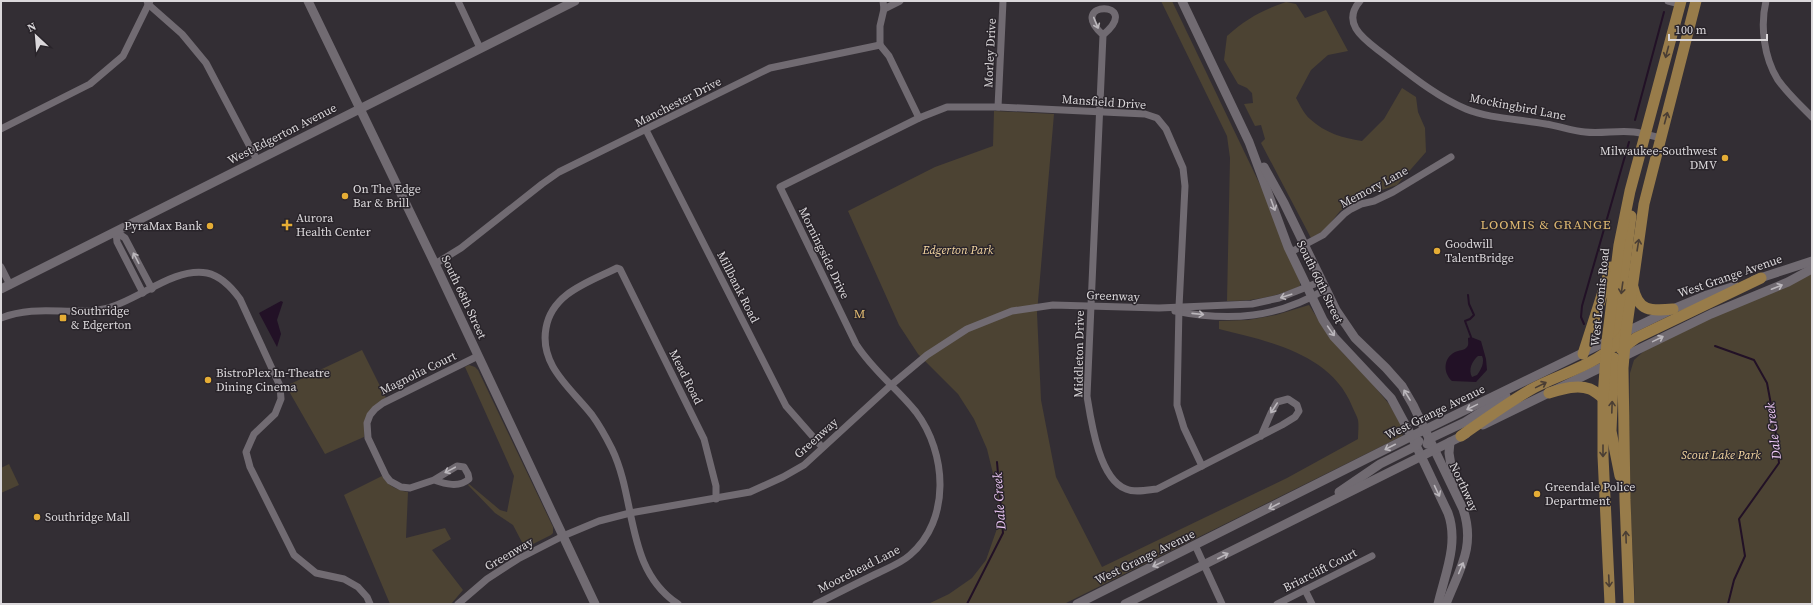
<svg xmlns="http://www.w3.org/2000/svg" width="1813" height="605" font-family="'Source Serif 4',serif">
<style>
.green{fill:#4c4333}
.water{fill:#221126;fill-rule:evenodd}
.lines{fill:none;stroke-linecap:round;stroke-linejoin:round}
.stream{stroke:#221126;stroke-width:2}
.minor{stroke:#716b72;stroke-width:7}
.tertiary{stroke:#716b72;stroke-width:9}
.primary{stroke:#987c4a;stroke-width:11}
.oneway{stroke:#bbb7bc}
.oneway2{stroke:#4a3e34}
.poi-dot{fill:#e5ad35;stroke:#29242a;stroke-width:1.5}
.labels{text-anchor:middle;dominant-baseline:central;stroke-width:3;stroke-linejoin:round;paint-order:stroke}
.street-label{font-size:12px;fill:#dbd8db;stroke:#29242a}
.poi-label{font-size:12px;fill:#dbd8db;stroke:#29242a;text-anchor:start}
.park-label{font-size:12px;font-style:italic;fill:#f5d7a2;stroke:#29242a}
.neighbourhood-label{font-size:13px;letter-spacing:1px;fill:#dfb971;stroke:#29242a}
.water-label{font-size:13px;font-style:italic;fill:#eec8f7;stroke:#29242a}
</style>
<rect width="100%" height="100%" fill="#332e34"/>
<g class="green">
<path d="M1161,1H1172L1264,193L1300,282V286C1276,297 1253,301 1227,301L1230,158L1227,136Z"/>
<path d="M1286,2L1296,4L1305,18L1326,10L1348,51L1328,55L1311,70L1296,98C1300,105 1304,114 1310,119C1325,133 1343,138 1362,141L1384,119L1402,88L1416,97L1418,112L1425,128L1426,152L1397,185L1361,197L1340,211L1325,230L1311,238L1261,143L1265,139L1261,125L1255,126L1244,104L1253,103L1252,93L1247,88L1238,84L1224,60L1227,36C1246,19 1262,10 1286,2Z"/>
<path d="M994,111L1054,114L1037,313L1041,400L1056,477L1102,567L1287,478L1358,439C1358,433 1359,426 1358,420C1357,416 1354,411 1352,406C1331,354 1268,341 1219,329V321L1248,320L1276,315L1309,305L1328,335L1341,351L1370,381L1389,404L1404,430L1402,436L1064,604H928L949,594L972,578L986,560L1000,520L997,490L987,449L974,419L958,394L918,354L899,325L848,211L935,167L993,146Z"/>
<path d="M1812,274V604H1635L1630,495L1629,416L1630,373L1634,360L1644,351L1693,326Z"/>
<path d="M362,350L386,398L365,422L364,437L325,454L286,386Z"/>
<path d="M469,365L475,367L478,370L553,527V533L551,535L525,548L513,525L495,513L468,485L469,484L500,510L507,512L514,476L465,367Z"/>
<path d="M9,464L19,485L1,493V468Z"/>
<path d="M382,476C388,486 397,490 408,492L406,538L445,528L451,539L432,550L463,590L451,604H390L344,495Z"/>
</g>
<g class="water">
<path d="M281,301L283,302L277,320L281,334L277,347L259,313Z"/>
<path d="M1471,337L1481,341L1486,359L1487,370L1476,382L1452,381C1443,373 1443,358 1455,352C1459,350 1464,351 1467,347C1469,345 1468,342 1468,338ZM1478,356H1482C1485,362 1481,370 1477,375L1472,377C1468,370 1472,361 1478,356Z"/>
</g>
<g class="lines">
<g class="stream">
<path d="M1635,120L1664,12"/>
<path d="M1468,295L1469,304L1474,315L1470,319L1465,321L1471,337"/>
<path d="M1584,324L1581,317L1582,306L1629,142"/>
<path d="M1715,346L1754,360L1767,383L1775,426L1779,463L1739,519L1745,556L1734,580L1728,604"/>
<path d="M967,604L1003,533L997,462"/>
</g>
<g class="minor">
<path d="M147,1L148,4L182,34L206,63L257,160"/>
<path d="M458,1L480,48"/>
<path d="M1360,1C1342,22 1361,37 1378,50C1406,71 1433,95 1466,109C1490,119 1521,119 1546,124C1559,126 1572,131 1585,132C1601,134 1618,130 1634,132C1643,133 1652,136 1660,138"/>
<path d="M1668,1L1680,4"/>
<path d="M1766,1C1760,26 1764,58 1778,80C1788,94 1800,105 1812,117"/>
<path d="M884,9L900,1"/>
<path d="M1103,35C1064,0 1145,0 1103,35L1087,396C1091,421 1099,479 1126,489C1135,493 1147,490 1157,489L1282,425L1295,417L1299,411L1297,405L1288,399L1277,402L1271,413L1261,436"/>
<path d="M880,45L889,56L919,118"/>
<path d="M880,45V26L884,9L883,1"/>
<path d="M998,107L1003,1"/>
<path d="M1,129L90,84L123,56L150,1"/>
<path d="M646,130L786,406L822,447"/>
<path d="M116,232L125,238L152,289"/>
<path d="M116,232L117,242L143,293"/>
<path d="M1291,252L1323,235L1344,214L1351,209L1361,204L1374,201L1393,192L1451,157"/>
<path d="M435,264L461,248L542,184L559,172L770,68L880,45"/>
<path d="M1,267L10,285"/>
<path d="M1175,311C1230,322 1278,318 1326,289"/>
<path d="M1,318C37,304 69,316 104,309C137,302 172,267 207,273C221,276 232,288 240,299L280,386L281,399L275,414L254,434L246,452L250,467L294,555L316,573L344,579L358,587L367,597L370,604"/>
<path d="M434,480C445,484 459,488 469,479L468,474L464,467L457,466L434,480L410,488L401,487L390,481L386,476L368,438L367,423L370,415L375,409L383,403L478,356"/>
<path d="M1195,545L1222,604"/>
<path d="M1305,590L1312,604"/>
<path d="M458,604L487,579L518,559L563,536L599,521L630,513L750,492L783,477L804,465L890,386L927,355L967,329L1012,311L1053,305L1159,308L1252,304L1279,298L1322,281"/>
<path d="M678,604C625,569 637,501 612,449C606,437 600,426 592,415C572,389 539,366 546,328C552,293 589,282 617,268L620,269L704,439L716,486V499"/>
<path d="M816,604C836,594 857,583 878,573C888,568 901,563 910,555C951,520 947,453 916,412C897,388 873,371 856,344L780,187L919,118L947,107H998L1145,114L1157,118L1166,129L1183,168L1185,186L1179,307L1177,405L1184,428L1202,466"/>
<path d="M1277,604L1372,556"/>
</g>
<g class="tertiary">
<path d="M308,1L435,264L595,604"/>
<path d="M1182,1L1249,142L1288,247L1323,320L1334,337L1391,398L1412,437L1448,513C1459,543 1445,574 1438,604"/>
<path d="M1264,167L1284,203L1336,310L1355,338L1386,368L1402,386L1413,405L1463,509C1476,547 1459,570 1446,604"/>
<path d="M1754,280L1812,261"/>
<path d="M1,289L575,1"/>
<path d="M1483,425L1711,314L1788,282L1812,269"/>
<path d="M1450,442L1449,453L1454,484"/>
<path d="M1427,444L1429,439L1465,422L1506,396"/>
<path d="M1339,492L1380,464L1416,446L1419,441"/>
<path d="M1077,604L1418,433L1673,309L1707,295L1735,286"/>
<path d="M1125,604L1466,434"/>
</g>
<g class="primary">
<path d="M1633,287C1638,312 1651,311 1673,309"/>
<path d="M1619,346L1617,326L1631,216"/>
<path d="M1621,349L1636,338L1761,278"/>
<path d="M1583,354L1611,267"/>
<path d="M1614,358L1611,431L1620,476"/>
<path d="M1549,393C1562,389 1577,384 1590,389C1595,391 1599,395 1603,398"/>
<path d="M1461,436C1484,420 1506,404 1530,390C1560,373 1605,364 1625,333"/>
<path d="M1610,604L1603,456V398L1607,341L1619,245L1630,191L1681,1"/>
<path d="M1629,604L1625,500L1623,368L1626,332L1644,204L1696,1"/>
</g>
</g>
<defs><path id="oneway-shaft" d="M-6 0H5M1.5-3L5.5 0L1.5 3" fill="none" stroke-width="1.6" stroke-linecap="round" stroke-linejoin="round"/></defs>
<g class="oneway">
<use href="#oneway-shaft" transform="translate(1096 23) rotate(68)"/>
<use href="#oneway-shaft" transform="translate(1273 205) rotate(70)"/>
<use href="#oneway-shaft" transform="translate(136 258) rotate(-118)"/>
<use href="#oneway-shaft" transform="translate(1777 287) rotate(-22)"/>
<use href="#oneway-shaft" transform="translate(1286 296) rotate(162)"/>
<use href="#oneway-shaft" transform="translate(1198 314) rotate(6)"/>
<use href="#oneway-shaft" transform="translate(1331 331) rotate(55)"/>
<use href="#oneway-shaft" transform="translate(1658 339) rotate(-26)"/>
<use href="#oneway-shaft" transform="translate(1407 395) rotate(-122)"/>
<use href="#oneway-shaft" transform="translate(1472 407) rotate(154)"/>
<use href="#oneway-shaft" transform="translate(1274 408) rotate(123)"/>
<use href="#oneway-shaft" transform="translate(1390 447) rotate(153)"/>
<use href="#oneway-shaft" transform="translate(450 470) rotate(152)"/>
<use href="#oneway-shaft" transform="translate(1437 491) rotate(65)"/>
<use href="#oneway-shaft" transform="translate(1274 506) rotate(153)"/>
<use href="#oneway-shaft" transform="translate(1223 556) rotate(-27)"/>
<use href="#oneway-shaft" transform="translate(1158 564) rotate(154)"/>
<use href="#oneway-shaft" transform="translate(1461 568) rotate(-67)"/>
</g>
<g class="oneway2">
<use href="#oneway-shaft" transform="translate(1667 52) rotate(105)"/>
<use href="#oneway-shaft" transform="translate(1666 118) rotate(-75)"/>
<use href="#oneway-shaft" transform="translate(1638 245) rotate(-81)"/>
<use href="#oneway-shaft" transform="translate(1622 288) rotate(98)"/>
<use href="#oneway-shaft" transform="translate(1541 385) rotate(-26)"/>
<use href="#oneway-shaft" transform="translate(1612 407) rotate(-88)"/>
<use href="#oneway-shaft" transform="translate(1603 451) rotate(90)"/>
<use href="#oneway-shaft" transform="translate(1626 537) rotate(-92)"/>
<use href="#oneway-shaft" transform="translate(1609 581) rotate(87)"/>
</g>
<g class="poi-dot">
<circle cx="1725" cy="158" r="4"/>
<circle cx="345" cy="196" r="4"/>
<path d="M285 219h4v4h4v4h-4v4h-4v-4h-4v-4h4z"/>
<circle cx="210" cy="226" r="4"/>
<circle cx="1437" cy="251" r="4"/>
<rect x="59" y="314" width="8" height="8" rx="2"/>
<circle cx="208" cy="380" r="4"/>
<circle cx="1537" cy="494" r="4"/>
<circle cx="37" cy="517" r="4"/>
</g>
<g class="labels">
<g class="street-label">
<text transform="translate(990 53) rotate(-87)">Morley Drive</text>
<text transform="translate(678 102) rotate(-27)">Manchester Drive</text>
<text transform="translate(1104 102) rotate(4)">Mansfield Drive</text>
<text transform="translate(1518 107) rotate(11)">Mockingbird Lane</text>
<text transform="translate(282 134) rotate(-27)">West Edgerton Avenue</text>
<text transform="translate(1374 187) rotate(-28)">Memory Lane</text>
<text transform="translate(824 253) rotate(64)">Morningside Drive</text>
<text transform="translate(1730 276) rotate(-19)">West Grange Avenue</text>
<text transform="translate(1320 282) rotate(64)">South 60th Street</text>
<text transform="translate(738 287) rotate(63)">Millbank Road</text>
<text transform="translate(1113 296) rotate(2)">Greenway</text>
<text transform="translate(464 297) rotate(65)">South 68th Street</text>
<text transform="translate(1600 297) rotate(-84)">West Loomis Road</text>
<text transform="translate(1079 354) rotate(-89)">Middleton Drive</text>
<text transform="translate(418 373) rotate(-26)">Magnolia Court</text>
<text transform="translate(686 377) rotate(63)">Mead Road</text>
<text transform="translate(1435 412) rotate(-26)">West Grange Avenue</text>
<text transform="translate(816 438) rotate(-42)">Greenway</text>
<text transform="translate(1464 487) rotate(65)">Northway</text>
<text transform="translate(509 554) rotate(-30)">Greenway</text>
<text transform="translate(1145 557) rotate(-26)">West Grange Avenue</text>
<text transform="translate(859 569) rotate(-27)">Moorehead Lane</text>
<text transform="translate(1320 570) rotate(-27)">Briarclift Court</text>
</g>
<g class="poi-label">
<text x="1717" y="151" text-anchor="end">Milwaukee-Southwest<tspan x="1717" dy="14">DMV</tspan></text>
<text x="353" y="189">On The Edge<tspan x="353" dy="14">Bar &amp; Brill</tspan></text>
<text x="296" y="218">Aurora<tspan x="296" dy="14">Health Center</tspan></text>
<text x="202" y="226" text-anchor="end">PyraMax Bank</text>
<text x="1445" y="244">Goodwill<tspan x="1445" dy="14">TalentBridge</tspan></text>
<text x="71" y="311">Southridge<tspan x="71" dy="14">&amp; Edgerton</tspan></text>
<text x="216" y="373">BistroPlex In-Theatre<tspan x="216" dy="14">Dining Cinema</tspan></text>
<text x="1545" y="487">Greendale Police<tspan x="1545" dy="14">Department</tspan></text>
<text x="45" y="517">Southridge Mall</text>
</g>
<g class="park-label">
<text x="958" y="250">Edgerton Park</text>
<text x="1721" y="455">Scout Lake Park</text>
</g>
<g class="neighbourhood-label">
<text x="1546" y="224">LOOMIS &amp; GRANGE</text>
<text x="860" y="313">M</text>
</g>
<g class="water-label">
<text transform="translate(1773 431) rotate(-97)">Dale Creek</text>
<text transform="translate(999 501) rotate(-94)">Dale Creek</text>
</g>
</g>
<rect width="1813" height="605" fill="none" stroke="#dbd8db" stroke-width="4"/>
<g transform="translate(36 36) rotate(334)" stroke="#29242a" stroke-width="3" paint-order="stroke">
<path d="M0-3L7 15L0 10L-7 15Z" fill="#dbd8db"/>
<text y="-6" font-size="11" font-weight="bold" text-anchor="middle" fill="#dbd8db">N</text>
</g>
<path d="M1669 34v6h98v-6" fill="none" stroke="#dbd8db" stroke-width="2"/>
<text x="1675" y="34" font-size="12" fill="#dbd8db" stroke="#29242a" stroke-width="3" paint-order="stroke">100 m</text>
</svg>
